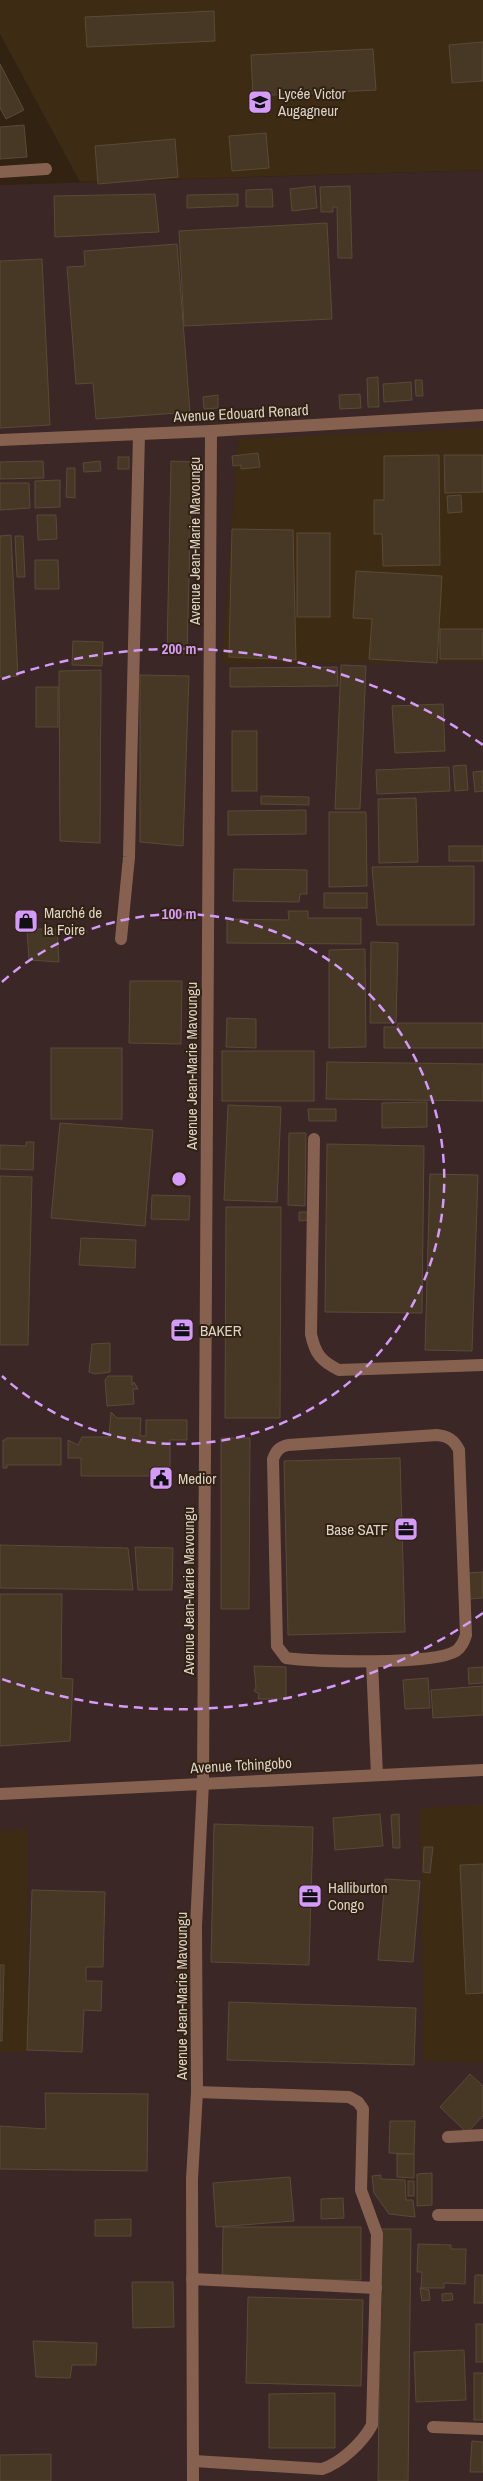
<svg xmlns="http://www.w3.org/2000/svg" width="483" height="2481" font-family="'Archivo Narrow',sans-serif">
<style>
.commercial{fill:#3a2726}
.built{fill:#3e2b13}
.building{fill:#473725;stroke:#5a4a38}
.lines{fill:none;stroke-linecap:round;stroke-linejoin:round}
.minor{stroke:#876150;stroke-width:12}
.ring{fill:none;stroke:#d59bfa;stroke-width:2.5;stroke-dasharray:9 6}
.labels{text-anchor:middle;dominant-baseline:central;stroke-width:4;stroke-linejoin:round;paint-order:stroke}
.poi-label{font-size:15px;fill:#dcd2c8;stroke:#312211;text-anchor:start}
.street-label{font-size:15px;fill:#dcd2c8;stroke:#312211}
.centre{fill:#d59bfa;stroke:#312211;stroke-width:2.5}
.ring-label{font-size:15px;text-anchor:middle;font-weight:bold;fill:#d59bfa;stroke:#312211;stroke-width:4;stroke-linejoin:round;paint-order:stroke}
</style>
<rect width="100%" height="100%" fill="#312211"/>
<path class="commercial" d="M483,170V2481H0V185Z"/>
<g class="built">
<path d="M0,0H483V170L80,182L0,34Z"/>
<path d="M483,428V662L222,664L238,439Z"/>
<path d="M483,1805V2063L424,2061L420,1808Z"/>
<path d="M28,1829L27,2052H0V1831Z"/>
</g>
<g class="building">
<path d="M214,11L215,41L87,47L85,17Z"/>
<path d="M483,42V81L452,83L449,45Z"/>
<path d="M373,49L376,90L253,96L251,55Z"/>
<path d="M0,64L24,110L6,119L0,108Z"/>
<path d="M24,125L27,157L0,159V127Z"/>
<path d="M266,133L269,168L232,171L229,136Z"/>
<path d="M175,139L178,177L98,184L95,146Z"/>
<path d="M315,186L317,208L292,211L290,189Z"/>
<path d="M350,186L352,258H338L337,207H333V212H321L320,187Z"/>
<path d="M272,189L273,207H246V190Z"/>
<path d="M155,194L159,232L55,237L54,196Z"/>
<path d="M238,194V206L187,208V195Z"/>
<path d="M327,223L332,319L184,326L179,231Z"/>
<path d="M177,244L190,412L96,419L93,383L76,384L67,267L85,266L84,251Z"/>
<path d="M42,259L50,425L0,428V261Z"/>
<path d="M378,377L379,407H368L367,378Z"/>
<path d="M415,380H422L423,396H416Z"/>
<path d="M411,382L412,400L384,402L383,384Z"/>
<path d="M360,394L361,408L340,409L339,395Z"/>
<path d="M218,395V408L204,409L203,397Z"/>
<path d="M258,453L260,467L241,469V465L233,466L232,456Z"/>
<path d="M439,455L440,565L383,566L382,534H374V500H384V456Z"/>
<path d="M444,455H483V492L445,493Z"/>
<rect x="118" y="457" width="11" height="12"/>
<path d="M43,461L44,478L0,479V462Z"/>
<path d="M100,461L101,471L84,472L83,463Z"/>
<path d="M171,461L192,462L187,654L167,653Z"/>
<path d="M67,468H75V498L66,497Z"/>
<path d="M60,480V507L35,508V481Z"/>
<path d="M0,483H29L30,508L0,510Z"/>
<path d="M461,495L462,512L448,513L447,496Z"/>
<path d="M37,515H56L57,539L38,540Z"/>
<path d="M232,529L293,530L296,660L229,657Z"/>
<rect x="297" y="533" width="33" height="84"/>
<path d="M11,535L18,676L0,677V536Z"/>
<path d="M15,536H23L25,577H17Z"/>
<path d="M35,560H58L59,589H35Z"/>
<path d="M356,571L442,576L437,663L369,659L372,619L353,618Z"/>
<rect x="440" y="629" width="43" height="30"/>
<path d="M73,641L103,642L102,666L72,665Z"/>
<path d="M341,665L366,666L360,809H335Z"/>
<path d="M337,667L338,686L230,687V668Z"/>
<path d="M101,670L100,843L60,841L59,671Z"/>
<path d="M140,675L189,676L183,846L140,842Z"/>
<rect x="36" y="687" width="22" height="40"/>
<path d="M443,704L445,751L395,753L392,706Z"/>
<rect x="232" y="731" width="25" height="60"/>
<path d="M466,765L468,790L455,791L453,766Z"/>
<path d="M449,767L450,791L377,794L376,770Z"/>
<path d="M483,771V791L475,792L473,772Z"/>
<path d="M261,796L309,797V805L261,804Z"/>
<path d="M416,798L418,862L379,863L378,799Z"/>
<path d="M306,810V834L228,835V811Z"/>
<path d="M329,812H366L367,886L329,887Z"/>
<rect x="449" y="846" width="34" height="15"/>
<path d="M474,866V925H377L372,867Z"/>
<path d="M234,869L307,870V894H300L299,902L233,901Z"/>
<rect x="324" y="893" width="43" height="15"/>
<path d="M288,911H308V918H361V944L227,943V919L289,920Z"/>
<path d="M27,929H57L59,962L29,960Z"/>
<path d="M371,942L398,943L396,1023H370Z"/>
<path d="M365,949L366,1047L329,1048V950Z"/>
<path d="M130,981H182L181,1044L129,1043Z"/>
<path d="M227,1018L256,1019V1048L226,1047Z"/>
<path d="M398,1023H483V1048H384V1027H397Z"/>
<rect x="51" y="1048" width="71" height="71"/>
<rect x="222" y="1051" width="92" height="50"/>
<path d="M327,1062L483,1064V1101L326,1099Z"/>
<path d="M427,1102V1127L382,1128V1103Z"/>
<path d="M228,1105L281,1107L277,1202L224,1200Z"/>
<path d="M308,1109H336V1121H309Z"/>
<path d="M60,1123L153,1130L145,1226L51,1218Z"/>
<path d="M289,1133H306L305,1206L288,1205Z"/>
<path d="M26,1142H34L33,1170L0,1169V1145L26,1146Z"/>
<path d="M327,1144L424,1146L422,1313L325,1312Z"/>
<path d="M430,1174L478,1175L472,1351L425,1350Z"/>
<path d="M0,1176L32,1177L28,1345H0Z"/>
<path d="M152,1195L190,1196L189,1220L151,1219Z"/>
<path d="M226,1207H281L280,1418H225Z"/>
<path d="M299,1212H310L311,1220L299,1221Z"/>
<path d="M81,1238L136,1240L135,1268L79,1265Z"/>
<path d="M110,1343V1372L95,1374L89,1372L92,1344Z"/>
<path d="M108,1376H132V1385L134,1382L138,1389H133L134,1404L107,1406L105,1380Z"/>
<path d="M111,1412L117,1418H141L140,1436H146V1420H187V1440H170V1476H81V1458H68V1440L78,1445L82,1437H109Z"/>
<path d="M6,1438H61V1465H7V1468H3V1440H6Z"/>
<path d="M221,1438H250L249,1609H221Z"/>
<path d="M400,1458L405,1632L288,1635L284,1461Z"/>
<path d="M0,1545L128,1548L133,1590L0,1588Z"/>
<path d="M135,1547L173,1548L172,1590H138Z"/>
<path d="M483,1572V1598L469,1599L468,1573Z"/>
<path d="M0,1594H62L61,1678L73,1679L70,1741L0,1746Z"/>
<path d="M254,1666L286,1667V1699H258L259,1694L254,1691L256,1687Z"/>
<path d="M483,1667V1683L469,1684L468,1668Z"/>
<path d="M428,1678L430,1708L405,1709L403,1680Z"/>
<path d="M483,1686V1715L433,1718L431,1690Z"/>
<path d="M380,1814L383,1846L335,1850L333,1818Z"/>
<path d="M399,1814L400,1848H393L391,1815Z"/>
<path d="M214,1824L313,1827L309,1965L211,1962Z"/>
<path d="M424,1847H433L430,1873L423,1872Z"/>
<path d="M483,1864V1993L466,1994L460,1865Z"/>
<path d="M385,1879L420,1881L413,1962L378,1960Z"/>
<path d="M32,1890L105,1892L103,1967H86V1981H102L101,2011L84,2010L82,2052L27,2050Z"/>
<path d="M0,1965H4L2,2041H0Z"/>
<path d="M229,2002L416,2008L414,2065L227,2060Z"/>
<path d="M470,2074L483,2086V2116L467,2133L440,2107Z"/>
<path d="M45,2093L148,2094L147,2171L0,2169V2126L46,2129Z"/>
<path d="M390,2121H415L414,2154L389,2153Z"/>
<path d="M397,2154H414V2178L397,2177Z"/>
<path d="M432,2173V2205L417,2206V2174Z"/>
<path d="M381,2175V2179L405,2180L406,2200H413L415,2217L389,2214L374,2193L372,2176Z"/>
<path d="M290,2177L294,2221L216,2227L213,2183Z"/>
<rect x="408" y="2181" width="6" height="15"/>
<path d="M343,2198L344,2218L321,2219V2199Z"/>
<path d="M131,2219V2236H95V2220Z"/>
<path d="M223,2227H361V2280H222Z"/>
<path d="M381,2229H411L408,2481H378Z"/>
<path d="M418,2244L451,2245V2249H466L465,2284L444,2283V2288H421L422,2272H417Z"/>
<path d="M475,2275H483V2303H474Z"/>
<path d="M132,2282H173L174,2327L133,2328Z"/>
<path d="M420,2288L429,2290L430,2300L422,2301Z"/>
<path d="M452,2293L453,2300L442,2301V2294Z"/>
<path d="M248,2297L363,2300L361,2386L246,2383Z"/>
<rect x="476" y="2324" width="7" height="38"/>
<path d="M33,2341L97,2343L96,2365H72L70,2378L36,2377Z"/>
<path d="M464,2350L466,2400L416,2402L414,2352Z"/>
<rect x="474" y="2373" width="9" height="47"/>
<path d="M335,2393V2448H269V2394Z"/>
<path d="M472,2441L483,2442V2472H470Z"/>
<path d="M51,2454V2481H0V2455Z"/>
</g>
<g class="lines">
<g class="minor">
<path d="M0,172L46,169"/>
<path d="M0,440L211,431L483,415"/>
<path d="M121,939L129,857L139,434"/>
<path d="M314,1139L311,1334C315,1354 321,1361 339,1370L483,1365"/>
<path d="M437,1435C448,1436 454,1440 459,1450L466,1635C464,1641 462,1647 456,1651C434,1665 315,1662 286,1658L277,1646L273,1459C276,1451 279,1447 288,1445Z"/>
<path d="M372,1662L377,1775"/>
<path d="M0,1794L483,1770"/>
<path d="M448,2137L483,2135"/>
<path d="M438,2215H483"/>
<path d="M192,2279L376,2288"/>
<path d="M433,2427L483,2429"/>
<path d="M194,2461L322,2469C341,2463 363,2442 372,2425L377,2234L361,2190L363,2109L358,2102L349,2097L197,2092"/>
<path d="M193,2481L192,2179L197,2092L196,1926L203,1783L211,431"/>
</g>
</g>
<g class="ring">
<path d="M2 982A265 265 0 1 1 2 1376"/>
<path d="M483 1613A530 530 0 0 1 2 1679M2 679A530 530 0 0 1 483 745"/>
</g>
<defs>
<g id="school-square" transform="scale(1.25)"><rect x="-9" y="-9" width="18" height="18" rx="4" fill="#d59bfa" stroke="#312211"/><path d="M0-5L7-2L0 1L-7-2ZM-4 1L0 2.5L4 1V4Q0 6-4 4Z" fill="#111"/></g>
<g id="shop-square" transform="scale(1.25)"><rect x="-9" y="-9" width="18" height="18" rx="4" fill="#d59bfa" stroke="#312211"/><path d="M-5-2.5h2.3a2.7 3.5 0 0 1 5.4 0H5L5.5 6h-11ZM-1.5-2.5h3a1.5 2.3 0 0 0-3 0Z" fill="#111"/></g>
<g id="office-square" transform="scale(1.25)"><rect x="-9" y="-9" width="18" height="18" rx="4" fill="#d59bfa" stroke="#312211"/><path d="M-6-3h4V-5.5h4V-3h4V5H-6ZM-1-4.5V-3h2v-1.5ZM-6 0V1H6V0Z" fill="#111"/></g>
<g id="civic-square" transform="scale(1.25)"><rect x="-9" y="-9" width="18" height="18" rx="4" fill="#d59bfa" stroke="#312211"/><path d="M-.6-6.5H3V-4.5H.6V-3L4-1V1h2V6H-6V1h2V-1L-.6-3ZM-1.2 2.5V6h2.4V2.5Z" fill="#111"/></g>
</defs>
<g fill-rule="evenodd">
<use href="#school-square" x="260" y="102"/>
<use href="#shop-square" x="26" y="921"/>
<use href="#office-square" x="182" y="1330"/>
<use href="#civic-square" x="161" y="1478"/>
<use href="#office-square" x="406" y="1529"/>
<use href="#office-square" x="310" y="1896"/>
</g>
<g class="labels">
<g class="poi-label">
<text x="278" y="93">Lycée Victor<tspan x="278" dy="17">Augagneur</tspan></text>
<text x="44" y="912">Marché de<tspan x="44" dy="17">la Foire</tspan></text>
<text x="200" y="1330">BAKER</text>
<text x="178" y="1478">Medior</text>
<text x="388" y="1529" text-anchor="end">Base SATF</text>
<text x="328" y="1887">Halliburton<tspan x="328" dy="17">Congo</tspan></text>
</g>
<g class="street-label">
<text transform="translate(241 413) rotate(-3)">Avenue Edouard Renard</text>
<text transform="translate(194 541) rotate(-90)">Avenue Jean-Marie Mavoungu</text>
<text transform="translate(191 1066) rotate(-90)">Avenue Jean-Marie Mavoungu</text>
<text transform="translate(188 1591) rotate(-90)">Avenue Jean-Marie Mavoungu</text>
<text transform="translate(241 1765) rotate(-3)">Avenue Tchingobo</text>
<text transform="translate(181 1996) rotate(-90)">Avenue Jean-Marie Mavoungu</text>
</g>
</g>
<circle cx="179" cy="1179" r="8" class="centre"/>
<g class="ring-label">
<text x="179" y="654">200 m</text>
<text x="179" y="919">100 m</text>
</g>
</svg>
